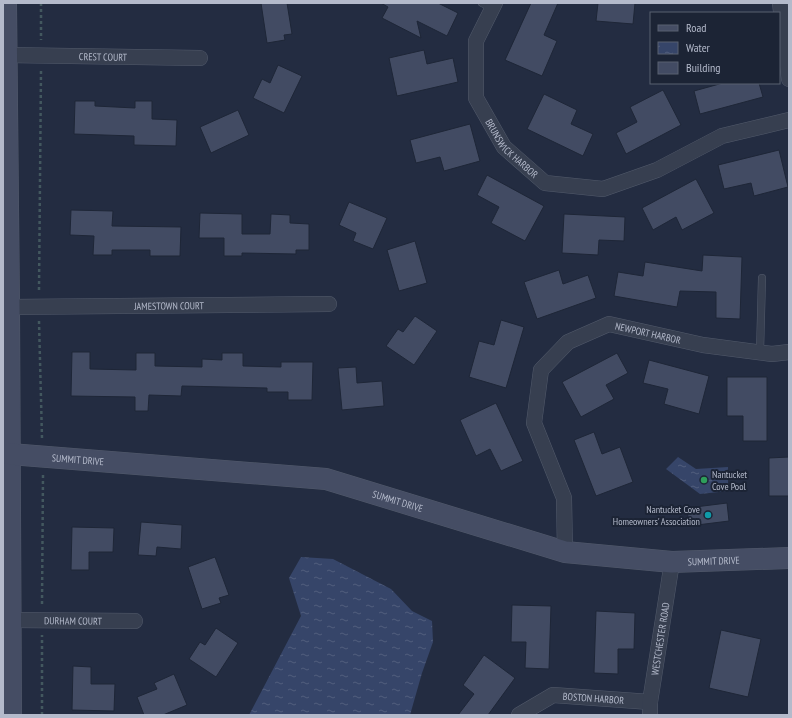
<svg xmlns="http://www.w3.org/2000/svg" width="792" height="718" font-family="'PT Sans Narrow',sans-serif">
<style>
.water{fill:url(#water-ripples)}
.building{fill:#424b63;stroke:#1e2637}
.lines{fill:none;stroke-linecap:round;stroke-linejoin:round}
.lane-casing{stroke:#525a6b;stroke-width:8}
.street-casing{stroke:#525a6b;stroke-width:16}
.secondary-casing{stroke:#525a6b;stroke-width:22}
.path{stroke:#43585f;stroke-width:2.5;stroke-dasharray:3 3;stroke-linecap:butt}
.lane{stroke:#373f50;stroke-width:7}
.street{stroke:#373f50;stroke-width:15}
.secondary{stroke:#454d64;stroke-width:21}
.leisure-dot{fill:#2e9e5b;stroke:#1c2435;stroke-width:1.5}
.culture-dot{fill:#0f9aa8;stroke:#1c2435;stroke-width:1.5}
.labels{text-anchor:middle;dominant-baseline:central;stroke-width:4;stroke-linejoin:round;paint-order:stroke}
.street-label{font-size:10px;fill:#b4bacb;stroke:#1c2435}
.poi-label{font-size:10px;fill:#b4bacb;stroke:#1c2435;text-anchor:start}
</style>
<defs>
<pattern id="water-ripples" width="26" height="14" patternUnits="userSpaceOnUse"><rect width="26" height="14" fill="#364569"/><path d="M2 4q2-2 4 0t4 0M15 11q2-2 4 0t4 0" fill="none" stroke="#515e7d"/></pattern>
</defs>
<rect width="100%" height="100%" fill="#232c41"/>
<g class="water">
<path d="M678,457L696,469L728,467V491L700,494L666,469Z"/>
<path d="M301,557L333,559L391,589L412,611L432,621L433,642L422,673L410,715H249L301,616L289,578Z"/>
</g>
<g class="building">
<path d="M261,3H287L292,34L284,35L285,40L267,43Z"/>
<path d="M381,3H438L458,13L447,36L417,21L421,38L382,18L388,7Z"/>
<path d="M531,3H558L544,35L557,41L542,76L505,60Z"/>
<path d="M598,3H635L633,24L596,21Z"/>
<path d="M424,50L427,64L453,58L458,82L397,96L389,58Z"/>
<path d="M278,65L302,76L284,113L253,98L262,79L270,83Z"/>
<path d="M723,83H759L763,97L700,114L694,91Z"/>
<path d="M663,90L681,125L626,154L616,133L637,122L630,107Z"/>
<path d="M544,94L577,110L571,124L593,134L583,156L527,129Z"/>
<path d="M75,101H95V106L135,108V101H152V119L177,120L176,146L134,145V136L74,134Z"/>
<path d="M238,110L249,135L211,153L200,127Z"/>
<path d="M470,124L480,161L444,171L440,157L416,163L410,140Z"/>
<path d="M779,150L788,187L754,196L751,183L724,189L718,165Z"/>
<path d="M487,175L544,206L525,241L491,223L499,207L477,195Z"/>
<path d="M696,179L714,213L682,230L676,217L653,230L642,208Z"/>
<path d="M349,202L387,218L373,249L353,241L356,233L339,225Z"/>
<path d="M71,210L113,211L112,226L181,227L180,256H150V250H112V255H93L94,236L70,235Z"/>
<path d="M200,213L242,214V234H270L271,214L290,215V223L309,224V250H296V254L242,253V256H224V238H199Z"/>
<path d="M564,214L625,217L624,241L599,240L598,255L562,253Z"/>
<path d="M415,241L427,283L399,291L387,250Z"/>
<path d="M703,255L742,257L740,319L716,318V292L680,291L677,307L614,296L618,272L643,276L645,262L702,271Z"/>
<path d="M559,270L563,284L588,275L596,298L537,319L524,282Z"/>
<path d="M415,316L437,331L414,365L386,346L398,329L403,332Z"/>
<path d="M501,320L524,327L506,388L469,377L479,341L494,345Z"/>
<path d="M72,352H90V369L136,370V353H155V366L202,367V359L222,360V353H243V366L281,367V362H313L312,400H288V392H267V388L182,386L181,396L149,395L148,411H135V397L71,396Z"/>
<path d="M617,353L628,373L606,385L614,399L581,417L562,382Z"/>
<path d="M649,360L709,376L699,414L664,404L668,389L643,383Z"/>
<path d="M356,367L357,383L382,381L384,406L342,410L338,368Z"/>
<path d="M727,377H767V441H743V416H727Z"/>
<path d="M496,403L523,461L501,471L490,449L476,456L460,420Z"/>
<path d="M594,432L602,454L620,447L633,482L596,496L574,440Z"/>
<path d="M789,457V496H769V458Z"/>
<path d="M727,503L729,521L689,526L687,508Z"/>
<path d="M141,522L182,525L181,549L157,547L156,556L138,555Z"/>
<path d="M72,527L114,528L113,552H89V570H71Z"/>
<path d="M215,557L229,595L219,598L221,603L202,609L188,567Z"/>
<path d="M512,605L551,606L549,669L525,668L526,642H511Z"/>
<path d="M596,611L635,613L634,649H618V674L594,673Z"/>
<path d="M216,628L238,643L216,677L189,659L200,642L205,645Z"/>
<path d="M721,630L761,639L748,697L709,688Z"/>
<path d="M484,655L515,678L488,715H458L474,694L463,685Z"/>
<path d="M73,666L91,667V684H115L114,711L72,710Z"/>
<path d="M174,674L187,705L163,715H144L137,697L157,689L154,683Z"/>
</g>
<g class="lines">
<g class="lane-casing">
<g id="lane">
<path d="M482,3L492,8"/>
<path d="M760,352L762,278"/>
</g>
</g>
<g class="street-casing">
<g id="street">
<path id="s1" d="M495,3L476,41V98L504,147L545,183L603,189L657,170L722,136L789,120"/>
<path d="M780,3L789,79"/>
<path id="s2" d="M6,55L200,58"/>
<path id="s3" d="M9,307L329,304"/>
<path id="s4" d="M565,552L564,498L534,423L541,370L568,342L609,324L703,345L772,354L789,352"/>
<path id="s5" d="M11,620L135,621"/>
<path id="s6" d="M519,715L553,695L650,702"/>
<path id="s7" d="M650,715V702L672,562"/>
</g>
</g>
<g class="secondary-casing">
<g id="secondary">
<path d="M6,3L9,307L11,715"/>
<path id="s8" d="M10,454L326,479L565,552L672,562L789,558"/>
</g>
</g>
<g class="path">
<path d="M41,3V40"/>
<path d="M39,290L41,71"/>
<path d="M39,321L42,438"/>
<path d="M42,604L43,475"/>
<path d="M42,715V635"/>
</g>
<use href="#lane" class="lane"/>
<use href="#street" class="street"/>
<use href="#secondary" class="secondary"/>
</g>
<circle class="leisure-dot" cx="704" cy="480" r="4"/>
<circle class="culture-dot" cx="708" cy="515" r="4"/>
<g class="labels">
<g class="street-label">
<text stroke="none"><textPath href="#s2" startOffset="97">CREST COURT</textPath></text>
<text stroke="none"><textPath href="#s1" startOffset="162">BRUNSWICK HARBOR</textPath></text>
<text stroke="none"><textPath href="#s3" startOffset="160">JAMESTOWN COURT</textPath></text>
<text stroke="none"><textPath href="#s4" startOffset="312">NEWPORT HARBOR</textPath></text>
<text stroke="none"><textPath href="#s8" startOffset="68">SUMMIT DRIVE</textPath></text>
<text stroke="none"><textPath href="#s8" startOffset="392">SUMMIT DRIVE</textPath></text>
<text stroke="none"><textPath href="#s8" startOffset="716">SUMMIT DRIVE</textPath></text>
<text stroke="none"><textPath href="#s5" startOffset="62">DURHAM COURT</textPath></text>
<text stroke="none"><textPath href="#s7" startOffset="77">WESTCHESTER ROAD</textPath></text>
<text stroke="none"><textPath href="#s6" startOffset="80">BOSTON HARBOR</textPath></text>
</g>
<g class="poi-label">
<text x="712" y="474">Nantucket<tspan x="712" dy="12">Cove Pool</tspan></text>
<text x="700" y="509" text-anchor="end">Nantucket Cove<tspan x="700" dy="12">Homeowners' Association</tspan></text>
</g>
</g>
<rect width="792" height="718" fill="none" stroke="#b4bacb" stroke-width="8"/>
<rect x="650" y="12" width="130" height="72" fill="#1c2435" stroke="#596071"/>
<rect x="658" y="25" width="20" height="6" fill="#454d64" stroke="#596071"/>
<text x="686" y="32" font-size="12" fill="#b4bacb">Road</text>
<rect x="658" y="42" width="20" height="12" fill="url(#water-ripples)" stroke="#596071"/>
<text x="686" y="52" font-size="12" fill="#b4bacb">Water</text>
<rect x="658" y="62" width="20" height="12" fill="#424b63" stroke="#596071"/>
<text x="686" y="72" font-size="12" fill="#b4bacb">Building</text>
</svg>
